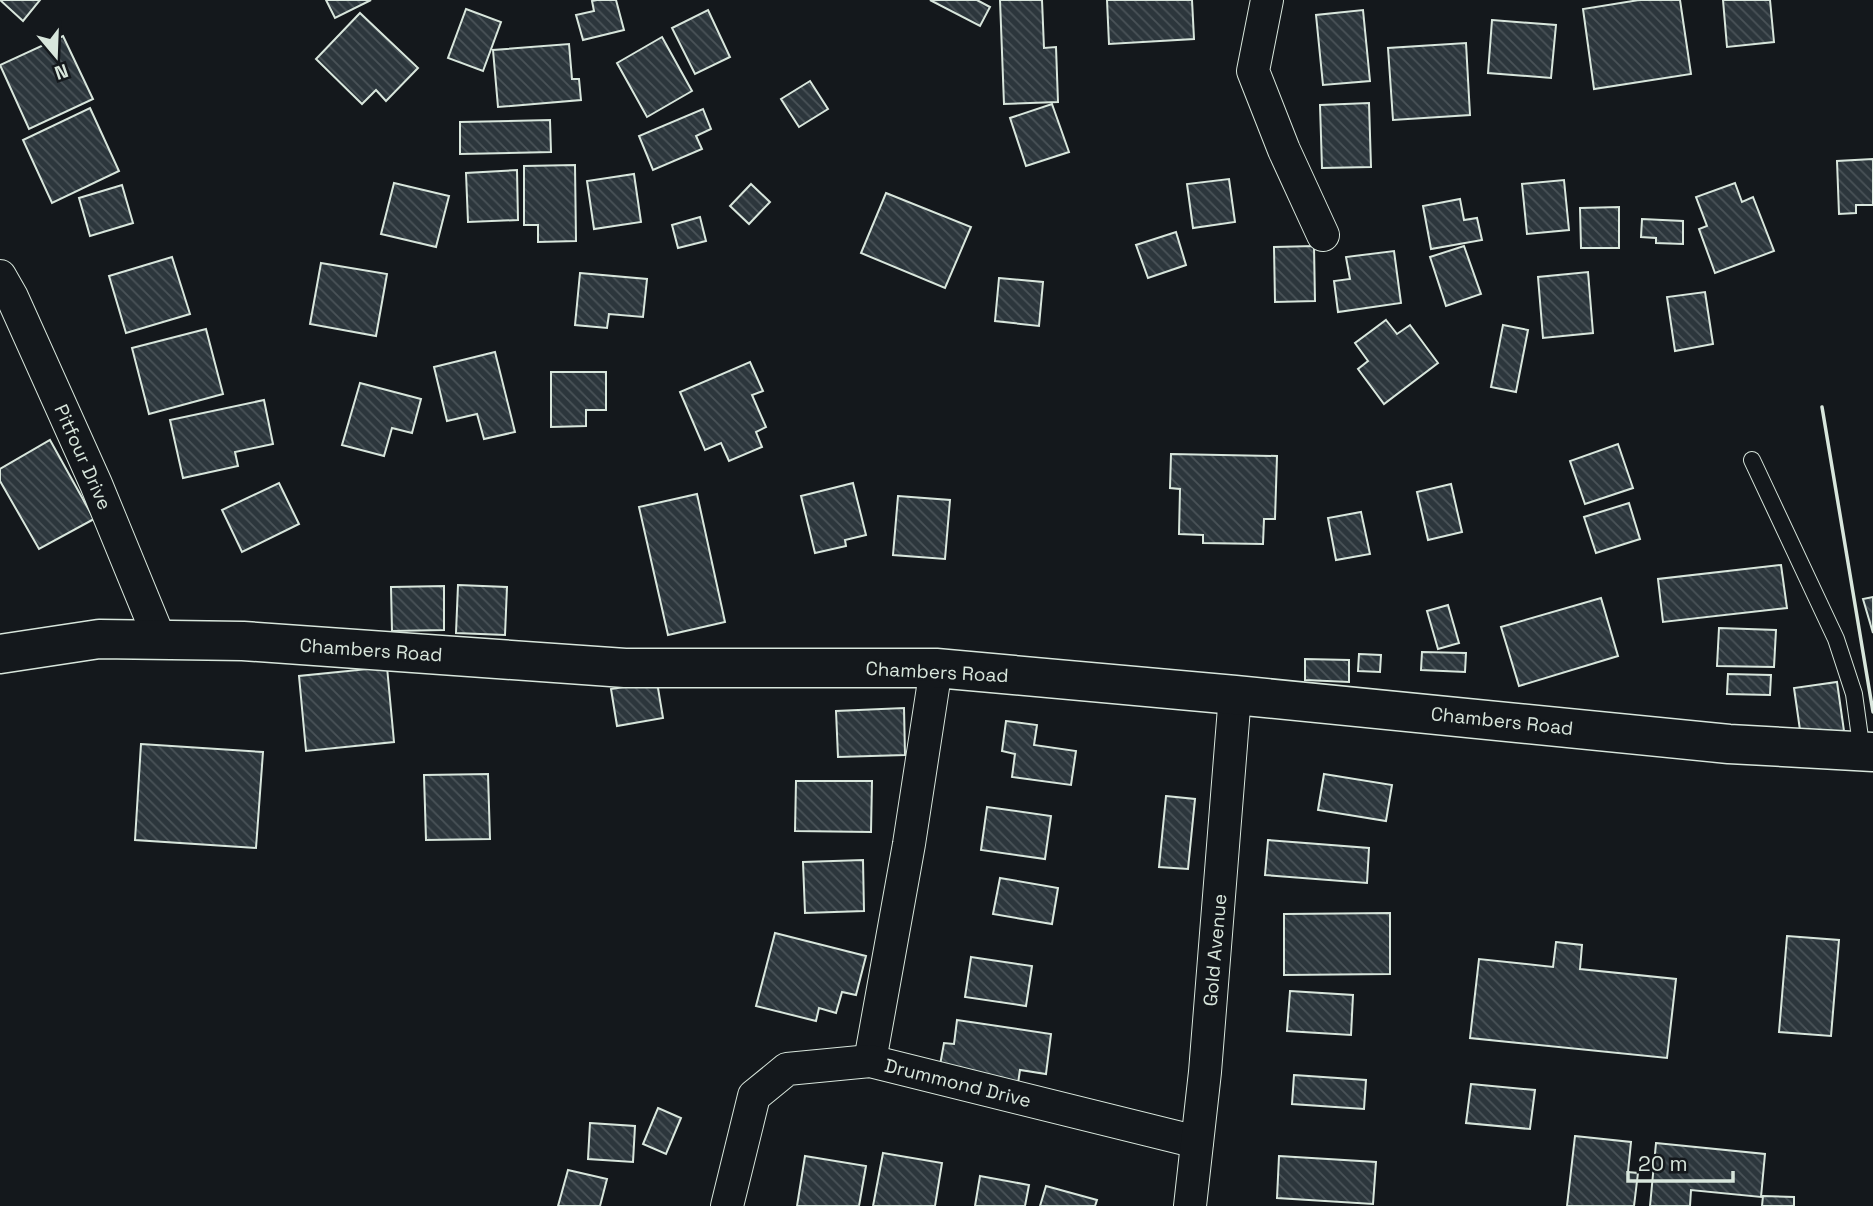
<svg xmlns="http://www.w3.org/2000/svg" width="1873" height="1206" font-family="'Space Grotesk',sans-serif">
<style>
.building{fill:url(#building-back-hatch);stroke:#d8e6dc;stroke-width:2}
.lines{fill:none;stroke-linecap:round;stroke-linejoin:round}
.lane-casing{stroke:#d8e6dc;stroke-width:18}
.street-casing{stroke:#d8e6dc;stroke-width:34}
.secondary-casing{stroke:#d8e6dc;stroke-width:41}
.lane{stroke:#14181c;stroke-width:16}
.street{stroke:#14181c;stroke-width:32}
.secondary{stroke:#14181c;stroke-width:38}
.wall{stroke:#d8e6dc;stroke-width:3.5}
.labels{text-anchor:middle;dominant-baseline:central;stroke-width:5;stroke-linejoin:round;paint-order:stroke}
.street-label{font-size:19px;fill:#d8e6dc;stroke:#14181c}
</style>
<defs>
<pattern id="building-back-hatch" width="6" height="6" patternUnits="userSpaceOnUse" patternTransform="scale(1.75)"><rect width="6" height="6" fill="#2c363c"/><path d="M-1 5l2 2M0 0l6 6M5-1l2 2" fill="none" stroke="#4a5358"/></pattern>
</defs>
<rect width="100%" height="100%" fill="#14181c"/>
<g class="building">
<path d="M0,0H40L23,21Z"/>
<path d="M326,0H371L335,18Z"/>
<path d="M597,0H616L624,30L583,40L576,15L594,11L592,1Z"/>
<path d="M930,0H977L990,7L980,26Z"/>
<path d="M1000,0H1042L1044,48L1056,47L1058,102L1004,104Z"/>
<path d="M1107,0H1192L1194,39L1109,44Z"/>
<path d="M1639,0H1680L1691,74L1594,89L1583,9Z"/>
<path d="M1723,0H1770L1774,42L1727,47Z"/>
<path d="M466,9L501,22L483,71L448,58Z"/>
<path d="M708,10L730,57L695,74L672,28Z"/>
<path d="M1363,10L1370,81L1323,85L1316,15Z"/>
<path d="M360,13L418,68L386,101L376,90L362,104L316,59Z"/>
<path d="M1492,20L1556,25L1551,78L1488,73Z"/>
<path d="M63,36L93,99L29,129L0,65Z"/>
<path d="M662,37L692,91L647,117L617,63Z"/>
<path d="M1466,43L1470,115L1393,120L1388,48Z"/>
<path d="M569,44L572,79H579L581,100L498,107L493,50Z"/>
<path d="M810,81L828,109L799,127L781,99Z"/>
<path d="M1369,103L1371,167L1322,168L1320,105Z"/>
<path d="M1052,104L1069,152L1026,166L1010,118Z"/>
<path d="M90,108L119,171L52,203L23,140Z"/>
<path d="M703,109L711,129L696,136L702,149L653,170L639,136Z"/>
<path d="M550,120L551,152L460,154V122Z"/>
<path d="M1873,159V205H1856V213L1839,214L1837,161Z"/>
<path d="M575,165L576,241L538,242V225H524V166Z"/>
<path d="M517,170L518,220L468,222L466,173Z"/>
<path d="M634,174L641,222L594,229L587,181Z"/>
<path d="M1229,179L1235,222L1193,228L1187,184Z"/>
<path d="M1564,180L1569,230L1527,234L1522,184Z"/>
<path d="M394,183L449,196L436,247L381,234Z"/>
<path d="M1735,183L1742,202L1753,197L1774,251L1715,273L1699,229L1707,226L1696,197Z"/>
<path d="M751,184L770,202L749,224L730,206Z"/>
<path d="M122,185L133,223L90,236L79,198Z"/>
<path d="M886,193L971,227L945,288L861,253Z"/>
<path d="M1460,199L1464,220L1477,218L1482,240L1431,249L1423,206Z"/>
<path d="M1619,207V248H1581L1580,208Z"/>
<path d="M700,217L706,241L678,248L672,225Z"/>
<path d="M1642,219L1683,221V244L1656,243V238L1641,237Z"/>
<path d="M1176,232L1186,265L1148,278L1136,245Z"/>
<path d="M1314,246L1315,301L1275,302L1274,247Z"/>
<path d="M1464,246L1481,294L1446,306L1430,257Z"/>
<path d="M1394,251L1401,303L1338,312L1334,281L1350,279L1346,257Z"/>
<path d="M172,257L190,314L126,333L109,276Z"/>
<path d="M321,263L387,274L376,336L310,324Z"/>
<path d="M1588,272L1593,333L1543,338L1538,277Z"/>
<path d="M580,273L647,279L643,317L609,314L607,328L575,325Z"/>
<path d="M999,278L1043,282L1039,326L995,321Z"/>
<path d="M1705,292L1713,344L1675,351L1667,297Z"/>
<path d="M1386,320L1397,334L1410,325L1438,363L1384,404L1358,369L1368,361L1355,343Z"/>
<path d="M1503,325L1528,330L1516,392L1491,387Z"/>
<path d="M206,329L223,394L149,414L132,348Z"/>
<path d="M495,352L515,432L484,439L477,414L447,421L434,367Z"/>
<path d="M750,362L763,391L752,395L766,427L756,432L762,447L729,461L721,443L705,450L680,392Z"/>
<path d="M551,372H606V410H586V426L551,427Z"/>
<path d="M360,383L421,399L412,433L392,428L384,456L342,445Z"/>
<path d="M264,400L273,444L235,452L238,466L183,478L170,420Z"/>
<path d="M50,440L94,519L39,549L0,481V469Z"/>
<path d="M1618,444L1633,488L1585,504L1570,461Z"/>
<path d="M1171,454L1277,456L1275,519H1264L1263,544L1203,543V535L1179,534L1180,489L1170,488Z"/>
<path d="M279,483L299,524L242,552L222,510Z"/>
<path d="M853,483L866,535L845,540L846,546L815,553L801,496Z"/>
<path d="M1451,484L1462,532L1428,540L1417,492Z"/>
<path d="M697,494L725,622L668,635L639,507Z"/>
<path d="M898,496L950,500L945,559L893,555Z"/>
<path d="M1629,503L1640,539L1596,553L1584,517Z"/>
<path d="M1361,512L1370,554L1336,560L1328,518Z"/>
<path d="M1781,565L1787,608L1663,622L1658,579Z"/>
<path d="M458,585L507,587L505,635L456,633Z"/>
<path d="M444,586V630L392,631L391,587Z"/>
<path d="M1873,597V633L1863,599Z"/>
<path d="M1601,598L1618,656L1519,686L1501,627Z"/>
<path d="M1448,605L1459,643L1438,649L1427,611Z"/>
<path d="M1719,628L1776,630L1774,667L1717,666Z"/>
<path d="M1422,652L1466,653L1465,672L1421,670Z"/>
<path d="M1359,654L1381,655L1380,672L1358,671Z"/>
<path d="M1305,659L1349,660V682L1305,680Z"/>
<path d="M387,667L394,742L306,751L299,676Z"/>
<path d="M1728,674L1771,675L1770,695L1727,694Z"/>
<path d="M657,682L663,718L617,726L611,689Z"/>
<path d="M1837,682L1844,731L1801,737L1794,688Z"/>
<path d="M904,708L905,755L838,757L836,711Z"/>
<path d="M1006,721L1037,725L1034,745L1076,751L1071,785L1012,777L1015,754L1002,751Z"/>
<path d="M141,744L263,752L256,848L135,840Z"/>
<path d="M488,774L490,839L426,840L424,775Z"/>
<path d="M1324,774L1392,785L1386,821L1318,810Z"/>
<path d="M796,781H872L871,832L795,831Z"/>
<path d="M1166,796L1195,799L1188,869L1159,867Z"/>
<path d="M987,807L1051,816L1045,859L981,850Z"/>
<path d="M1268,840L1369,848L1367,883L1265,875Z"/>
<path d="M863,860L864,911L805,913L803,862Z"/>
<path d="M1000,878L1058,888L1052,924L993,914Z"/>
<path d="M1390,913V974L1284,975V914Z"/>
<path d="M775,933L866,956L856,995L842,992L836,1013L819,1008L816,1021L756,1006Z"/>
<path d="M1787,936L1839,940L1831,1036L1779,1032Z"/>
<path d="M1556,942L1582,945L1580,969L1676,979L1667,1058L1470,1038L1479,959L1553,967Z"/>
<path d="M971,957L1032,966L1026,1006L965,997Z"/>
<path d="M1290,991L1353,995L1351,1035L1287,1031Z"/>
<path d="M957,1020L1051,1034L1046,1074L1020,1070L1017,1090L940,1065L944,1043L954,1044Z"/>
<path d="M1294,1075L1366,1080L1364,1109L1292,1104Z"/>
<path d="M1471,1084L1535,1090L1530,1129L1466,1123Z"/>
<path d="M658,1108L681,1118L666,1154L643,1144Z"/>
<path d="M590,1123L635,1126L633,1162L588,1159Z"/>
<path d="M1575,1136L1631,1142L1628,1172L1638,1173L1634,1206H1567Z"/>
<path d="M1656,1143L1765,1154L1761,1197L1691,1190L1690,1206H1650Z"/>
<path d="M883,1153L942,1163L935,1206H873Z"/>
<path d="M805,1156L866,1166L859,1206H797Z"/>
<path d="M1279,1156L1376,1162L1373,1204L1277,1198Z"/>
<path d="M568,1170L607,1179L600,1206H558Z"/>
<path d="M980,1176L1029,1185L1025,1206H975Z"/>
<path d="M1046,1186L1097,1200L1095,1206H1040Z"/>
<path d="M1763,1196L1794,1197V1206H1762Z"/>
</g>
<g class="lines">
<g class="lane-casing">
<path id="lane" d="M1752,460L1836,639L1854,694L1862,752"/>
</g>
<g class="street-casing">
<g id="street">
<path d="M1267,0L1253,71L1284,150L1323,235"/>
<path d="M0,276L12,297L96,484L160,640"/>
<path d="M870,1061L909,844L936,668"/>
<path d="M727,1206L754,1096L787,1069L870,1061L1197,1142"/>
<path d="M1190,1206L1205,1072L1235,695"/>
</g>
</g>
<g class="secondary-casing">
<path id="secondary" d="M0,654L99,639L243,641L625,668H936L1235,695L1729,744L1873,752"/>
</g>
<use href="#lane" class="lane"/>
<use href="#street" class="street"/>
<use href="#secondary" class="secondary"/>
<path class="wall" d="M1822,407L1873,712"/>
</g>
<g class="labels">
<g class="street-label">
<text transform="translate(83 457) rotate(66)">Pitfour Drive</text>
<text transform="translate(371 650) rotate(4)">Chambers Road</text>
<text transform="translate(937 672) rotate(3)">Chambers Road</text>
<text transform="translate(1502 721) rotate(6)">Chambers Road</text>
<text transform="translate(1215 950) rotate(-85)">Gold Avenue</text>
<text transform="translate(958 1083) rotate(14)">Drummond Drive</text>
</g>
</g>
<g transform="translate(56 56) rotate(161)" stroke="#14181c" stroke-width="5" paint-order="stroke">
<path d="M0-5L12 26L0 18L-12 26Z" fill="#d8e6dc"/>
<text y="-10" font-size="19" font-weight="bold" text-anchor="middle" fill="#d8e6dc">N</text>
</g>
<path d="M1628 1171v10h105v-10" fill="none" stroke="#d8e6dc" stroke-width="3.5"/>
<text x="1638" y="1171" font-size="21" fill="#d8e6dc" stroke="#14181c" stroke-width="5" paint-order="stroke">20 m</text>
</svg>
